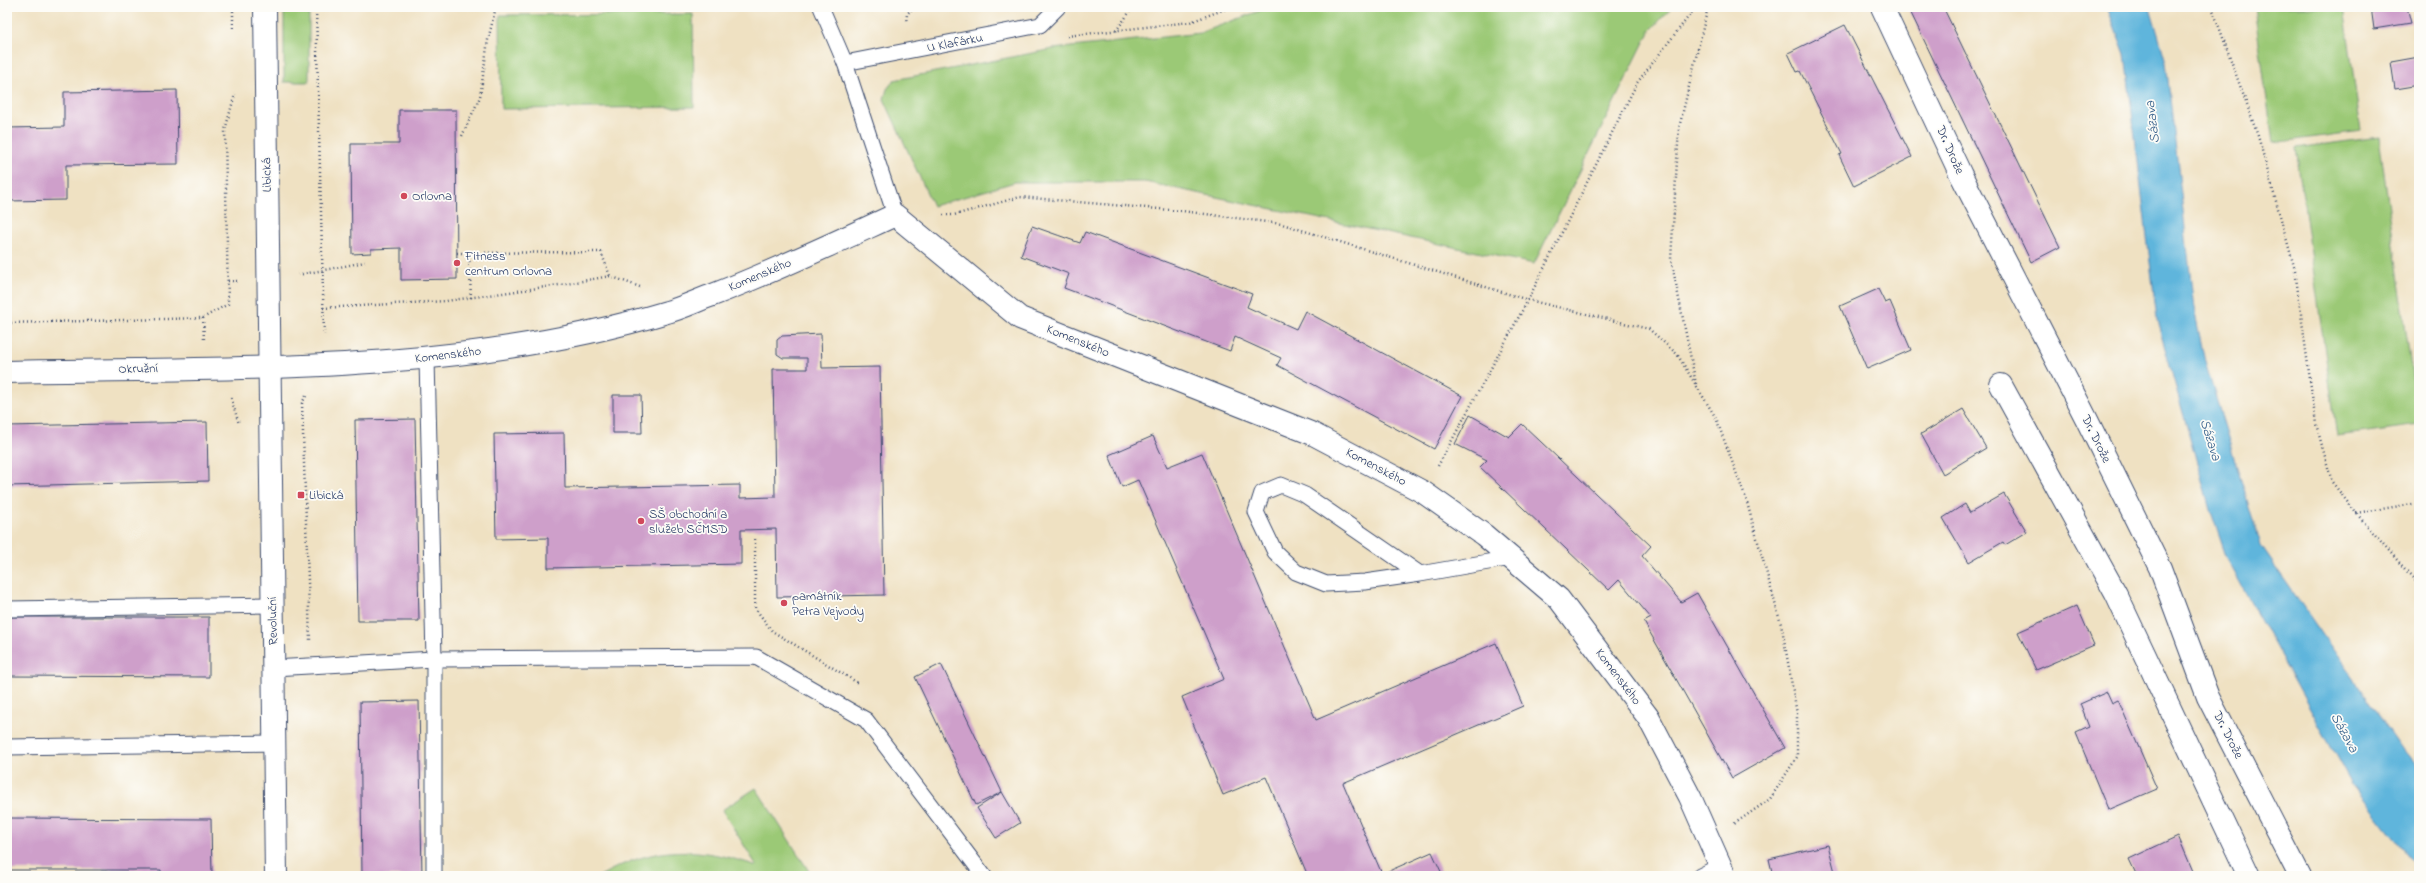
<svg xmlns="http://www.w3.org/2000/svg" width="2426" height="883" font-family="'Indie Flower',sans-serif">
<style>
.green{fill:#9bc976;stroke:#5b7c6a}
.water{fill:#5fb5dc;stroke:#3d729d}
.building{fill:#ce9fca}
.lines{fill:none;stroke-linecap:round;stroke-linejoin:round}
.service-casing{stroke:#3b4a6d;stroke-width:17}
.minor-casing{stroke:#3b4a6d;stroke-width:24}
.path{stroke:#3b4a6d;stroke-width:2.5;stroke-dasharray:1 3;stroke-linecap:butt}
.service{stroke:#fff;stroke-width:15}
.minor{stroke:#fff;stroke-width:22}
.poi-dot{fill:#d1495b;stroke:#fdfcf7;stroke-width:1.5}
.labels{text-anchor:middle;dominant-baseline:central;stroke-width:3.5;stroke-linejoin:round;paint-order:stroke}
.street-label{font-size:13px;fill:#1b2f5e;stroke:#fdfcf7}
.poi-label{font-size:13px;fill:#1b2f5e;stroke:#fdfcf7;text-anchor:start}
.water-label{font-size:14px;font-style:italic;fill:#335e8a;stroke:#fdfcf7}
</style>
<rect width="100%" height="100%" fill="#fdfcf7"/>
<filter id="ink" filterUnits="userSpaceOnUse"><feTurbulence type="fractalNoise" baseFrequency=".025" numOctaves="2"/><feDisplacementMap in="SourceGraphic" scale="8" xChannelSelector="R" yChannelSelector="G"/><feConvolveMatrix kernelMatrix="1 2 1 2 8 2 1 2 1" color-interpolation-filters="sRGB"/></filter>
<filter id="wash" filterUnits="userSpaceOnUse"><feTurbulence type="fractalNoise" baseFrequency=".012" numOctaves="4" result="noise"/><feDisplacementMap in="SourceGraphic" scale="16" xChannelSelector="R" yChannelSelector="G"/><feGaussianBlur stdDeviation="0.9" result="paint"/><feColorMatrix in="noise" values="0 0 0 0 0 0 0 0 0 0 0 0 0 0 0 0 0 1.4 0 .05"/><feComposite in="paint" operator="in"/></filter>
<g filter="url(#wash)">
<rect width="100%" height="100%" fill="#efe1c2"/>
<g class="green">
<rect x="284" y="7" width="25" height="75"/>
<path d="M1270,7H1672L1649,32L1534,264L1145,182H1015L933,206L884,99L887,89L894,80L1053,49L1200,33Z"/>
<path d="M2254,7H2344L2361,131L2273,143Z"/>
<path d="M693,14L694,107L501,109L500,15Z"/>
<path d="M2379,137L2419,425L2337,436L2296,148Z"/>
<path d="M756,788L812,876H600C655,844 699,846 757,866L722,810Z"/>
</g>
<path class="water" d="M2107,7H2150L2166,62L2194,308L2205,362L2261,546L2405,753L2419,766V869L2352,785L2227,559L2210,509L2157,320L2125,54Z"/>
<g id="blocks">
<g class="building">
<path d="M1908,7H1943L2060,247L2031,262Z"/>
<path d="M2371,7H2407L2411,23L2374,29Z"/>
<path d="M1845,25L1912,157L1854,186L1839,155L1842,154L1800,71L1797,72L1788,53Z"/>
<path d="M2419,57V85L2395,89L2391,62Z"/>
<path d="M177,90L178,164L66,165V200L7,201V128L64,127V92Z"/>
<path d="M399,110H456L457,279L401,280V248L371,249V253L352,254L351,144H399Z"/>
<path d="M1032,226L1080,243L1085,232L1252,294L1247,307L1296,329L1305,311L1462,396L1434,449L1277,365L1281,358L1235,337L1230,351L1064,288L1069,274L1021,256Z"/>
<path d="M1878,289L1885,303L1890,301L1911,350L1867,369L1840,306Z"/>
<path d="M821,334L822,368L880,367L884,595L777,597L776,529L741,530V564L548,568V538L496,539L494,434L564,433L565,488L740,485V498L775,497L773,369H807V358H783L777,354V340L782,336Z"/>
<path d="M613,395H641L642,433H613Z"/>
<path d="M1963,409L1986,448L1943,474L1921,434Z"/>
<path d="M1470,415L1509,437L1522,424L1651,546L1642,556L1681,602L1697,593L1785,748L1732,778L1644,622L1651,618L1619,580L1609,590L1480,467L1487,460L1455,444Z"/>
<path d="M415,419L419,621H358L355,420Z"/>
<path d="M207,422L208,481L7,486V426Z"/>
<path d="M1153,436L1167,467L1202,453L1316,720L1496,643L1523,706L1343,783L1382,874L1432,852L1443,876H1308L1266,777L1223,795L1182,697L1224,679L1138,480L1122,487L1109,455Z"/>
<path d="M2004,494L2027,532L2005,545L2003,542L1969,562L1943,518L1965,504L1970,513Z"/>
<path d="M2077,606L2094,645L2036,670L2018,632Z"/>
<path d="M8,617H209V677L8,676Z"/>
<path d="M941,664L1002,792L1020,823L996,838L977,808L1002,792L976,805L915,677Z"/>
<path d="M2107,692L2112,703L2118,700L2157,789L2108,810L2076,733L2089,727L2080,704Z"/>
<path d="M419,701L422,876H362L360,702Z"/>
<path d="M7,818L211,819L212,876H161V870H7Z"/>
<path d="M2178,836L2195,876H2137L2129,859Z"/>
<path d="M1828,845L1836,876H1773L1769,859Z"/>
</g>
</g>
</g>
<g filter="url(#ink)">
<use href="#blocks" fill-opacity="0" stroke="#3b4a6d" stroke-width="1"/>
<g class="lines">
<g class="service-casing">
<g id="service">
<path d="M821,7L845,63"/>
<path d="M895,215L845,63L1040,25L1058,7"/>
<path d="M427,359L434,659V876"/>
<path d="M1420,574L1305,495L1281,485L1262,493L1256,512L1275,552L1296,572L1326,584L1365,582L1420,574L1511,558"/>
<path d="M7,609L273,605"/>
<path d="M273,668L434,659L756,657L866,720L984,876"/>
<path d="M7,747L274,743"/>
<path d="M1700,876L1720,866"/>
</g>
</g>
<g class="minor-casing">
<g id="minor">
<path d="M265,7L276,876"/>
<path d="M1882,7L1961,175L2086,418L2160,568L2208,697L2300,876"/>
<path d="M7,372C226,367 455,376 667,312C682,308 696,301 710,296C773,272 834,243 895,215L1020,318L1313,434L1423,492L1484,535L1559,599L1648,717L1690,797L1725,876"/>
<path d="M2001,385L2116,594L2249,876"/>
</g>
</g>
<g class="path">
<path d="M233,7V29"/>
<path d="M316,7L324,335"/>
<path d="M2212,7L2258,136L2295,270L2316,424L2332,482L2356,513L2419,585"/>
<path d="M906,24L907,14L911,10L923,7"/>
<path d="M1116,31L1133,7"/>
<path d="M1067,36L1190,22L1231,7"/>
<path d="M462,136L480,97L488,40L496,7"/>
<path d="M943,215H954L1020,197L1182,211L1282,224L1528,300L1649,329L1677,354L1716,418L1746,499L1782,628L1797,714V757L1770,799L1734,824"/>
<path d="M457,253L601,252L610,276"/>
<path d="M469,253L471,298"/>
<path d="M298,275L365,262"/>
<path d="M228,281H239"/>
<path d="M323,308L446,301L566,284L610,276L640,287"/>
<path d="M203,318L204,340"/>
<path d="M7,323L203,318L228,304L225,130L235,94"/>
<path d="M1696,384L1671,259L1679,128L1708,7"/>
<path d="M306,396L302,403L310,640"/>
<path d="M231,398L239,424"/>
<path d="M1438,466L1528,300L1637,83L1696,7"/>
<path d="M2356,513L2419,503"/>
<path d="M755,539V608L772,631L858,683"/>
</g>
<use href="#service" class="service"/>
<use href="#minor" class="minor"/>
</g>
</g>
<g class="poi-dot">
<circle cx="404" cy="196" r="4"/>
<circle cx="457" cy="263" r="4"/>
<rect x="297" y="491" width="8" height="8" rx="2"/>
<circle cx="641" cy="521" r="4"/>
<circle cx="784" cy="603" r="4"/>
</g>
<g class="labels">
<g class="street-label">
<text transform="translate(955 43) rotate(-11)">U Klafárku</text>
<text transform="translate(1950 150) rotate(66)">Dr. Drože</text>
<text transform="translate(267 175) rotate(-91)">Libická</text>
<text transform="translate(760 275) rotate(-23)">Komenského</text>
<text transform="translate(1078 341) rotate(22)">Komenského</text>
<text transform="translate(448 355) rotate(-7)">Komenského</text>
<text transform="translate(138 369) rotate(-1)">Okružní</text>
<text transform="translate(2096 439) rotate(64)">Dr. Drože</text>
<text transform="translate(1376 467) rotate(28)">Komenského</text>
<text transform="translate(273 621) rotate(-91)">Revoluční</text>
<text transform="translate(1618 677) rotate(53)">Komenského</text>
<text transform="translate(2228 735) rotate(63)">Dr. Drože</text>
</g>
<g class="poi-label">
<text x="412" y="196">Orlovna</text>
<text x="465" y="256">Fitness<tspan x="465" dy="15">centrum Orlovna</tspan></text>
<text x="309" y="495">Libická</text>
<text x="649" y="514">SŠ obchodní a<tspan x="649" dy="15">služeb SČMSD</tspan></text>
<text x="792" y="596">památník<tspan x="792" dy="15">Petra Vejvody</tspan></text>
</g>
<g class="water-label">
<text transform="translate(2153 122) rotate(-97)">Sázava</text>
<text transform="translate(2210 440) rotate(73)">Sázava</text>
<text transform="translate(2344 733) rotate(61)">Sázava</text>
</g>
</g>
<rect width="2426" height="883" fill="none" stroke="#fdfcf7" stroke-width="24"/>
</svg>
